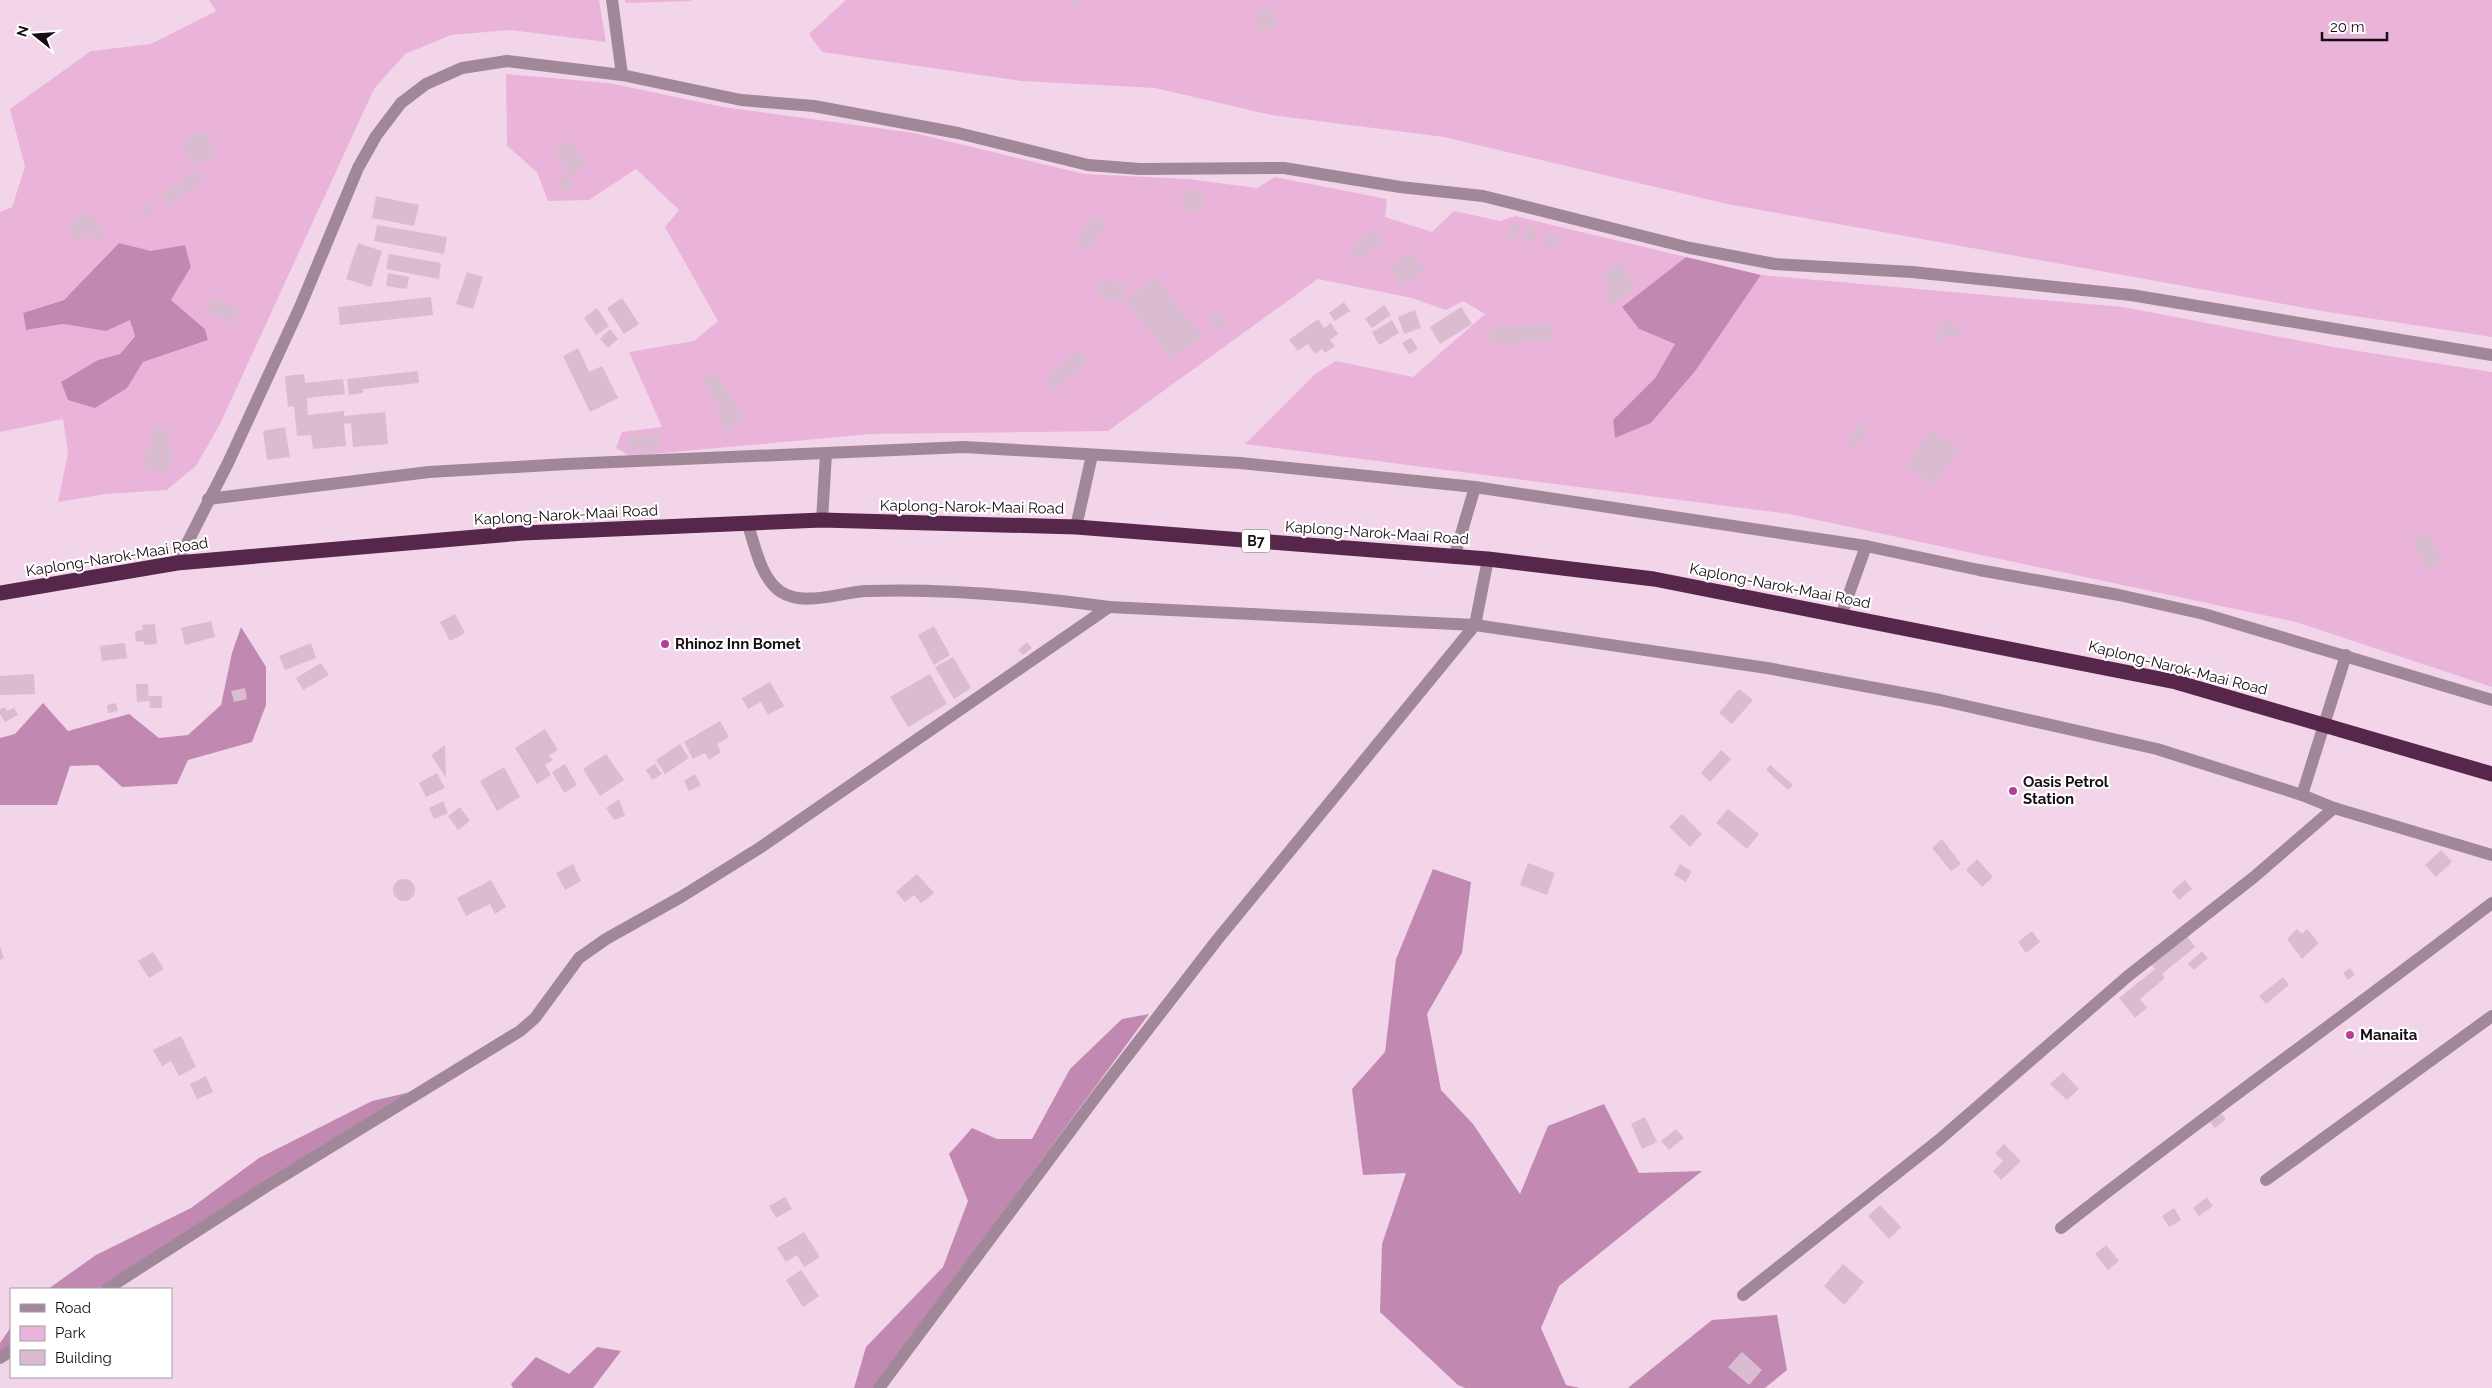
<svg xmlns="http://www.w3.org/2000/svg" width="2492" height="1388" font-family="Raleway,sans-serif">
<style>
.green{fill:#eab4da;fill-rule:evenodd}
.forest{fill:#c189b1}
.building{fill:#d9bcd0}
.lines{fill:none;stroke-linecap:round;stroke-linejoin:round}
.minor{stroke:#a18899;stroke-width:12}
.highway{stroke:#57274b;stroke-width:15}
.poi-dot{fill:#b23f98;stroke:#fff;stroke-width:2}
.labels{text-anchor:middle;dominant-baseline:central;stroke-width:4.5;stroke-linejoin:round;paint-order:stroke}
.shield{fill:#fff;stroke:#5d565a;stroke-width:1}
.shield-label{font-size:14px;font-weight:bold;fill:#170d14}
.street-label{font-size:15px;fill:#170d14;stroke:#fff}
.poi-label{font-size:15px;font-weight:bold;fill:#170d14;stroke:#fff;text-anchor:start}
</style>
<rect width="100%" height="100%" fill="#f3d5ea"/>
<g class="green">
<path d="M209,0H599L606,42L511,30L451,35L405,54L374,89L220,424L196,466L167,490L106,494L58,502L68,453L63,419L0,432V212L12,207L25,167L10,109L91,51L151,44L216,11ZM119,243L151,252L185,245L191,267L171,300L205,329L208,340L143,362L127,388L98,360L120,354L135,335L130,319L105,331L63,324L26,330L23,313L64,300Z"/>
<path d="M625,0H691V1L626,3Z"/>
<path d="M846,0H2492V337L2328,312L1727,204L1444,137L1271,115L1155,88L1021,81L822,52L809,34Z"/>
<path d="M506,74L609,83L723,107L914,133L1084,174L1188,179L1257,188L1275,177L1387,199L1385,217L1432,232L1454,211L1500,221L1515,216L1686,257L1622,307L1639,329L1675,344L1655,378L1613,420L1615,438L1651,423L1696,370L1761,275L2123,307L2333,347L2492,372V687L2296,622L1789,514L1245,444L1315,374L1336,361L1413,377L1485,314L1463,301L1446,310L1412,298L1318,279L1108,431L870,434L630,456L616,448L622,432L662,427L629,352L694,341L718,321L665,227L679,210L636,169L589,200L548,201L537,172L507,146Z"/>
</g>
<g class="forest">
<path d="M119,243L151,251L185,245L191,267L171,300L205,329L208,340L143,362L127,388L95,408L68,400L61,382L98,360L120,354L135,336L130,320L106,331L63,324L26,330L23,313L64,300Z"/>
<path d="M1686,257L1761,275L1696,370L1651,423L1615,438L1613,420L1655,378L1675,344L1639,329L1622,307Z"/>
<path d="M241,627L266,667V705L252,742L188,760L177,784L122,787L98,765L70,766L57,805H0V738L15,734L43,703L68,731L129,714L159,738L188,735L221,705L232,653Z"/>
<path d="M1433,869L1471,882L1462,953L1427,1014L1441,1090L1473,1124L1520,1194L1548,1126L1604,1104L1639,1173L1702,1171L1559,1286L1541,1328L1566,1385L1580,1388H1465L1458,1385L1380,1312L1382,1244L1406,1173L1363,1175L1352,1089L1385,1052L1396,959Z"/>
<path d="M1149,1014L873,1388H854L866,1347L943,1267L968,1201L949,1154L972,1128L997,1139H1032L1070,1069L1122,1019Z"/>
<path d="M415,1091L98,1289H48L96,1255L191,1208L259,1158L372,1101Z"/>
<path d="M1777,1315L1787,1370L1765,1388H1628L1712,1320Z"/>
<path d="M11,1327V1345L0,1352V1343Z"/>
<path d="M597,1347L621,1351L593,1388H513L511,1384L536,1357L569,1374Z"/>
</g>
<g class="building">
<path d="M1069,0H1082L1074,6Z"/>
<path d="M1275,9L1277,28L1257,31L1255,12Z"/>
<path d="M206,130L216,156L192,166L182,141Z"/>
<path d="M570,140L588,165L571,177L553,152Z"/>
<path d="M196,171L204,182L188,193L180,181Z"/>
<path d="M566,175L573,185L564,192L557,181Z"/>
<path d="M179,182L186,195L169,205L162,192Z"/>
<path d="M1191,187L1207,196L1196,215L1180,205Z"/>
<path d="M376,196L419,205L414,226L372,218Z"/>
<path d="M147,203L154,211L146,217L140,208Z"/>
<path d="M86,210L106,233L96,243L87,233L78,242L65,229Z"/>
<path d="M1095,214L1108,223L1088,251L1075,241Z"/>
<path d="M1511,222L1520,224L1517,238L1506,239Z"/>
<path d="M377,225L447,237L444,254L374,241Z"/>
<path d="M1527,225L1538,228L1534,243L1522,240Z"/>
<path d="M1373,229L1383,241L1359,261L1349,250Z"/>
<path d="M1547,233L1560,238L1556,250L1543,246Z"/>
<path d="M358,243L382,251L371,287L346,279Z"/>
<path d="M1411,252L1425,271L1401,287L1388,267Z"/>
<path d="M389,254L441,263L439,279L386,269Z"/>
<path d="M1619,262L1637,287L1611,306L1603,295L1610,289L1601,276Z"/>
<path d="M467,272L483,277L473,309L456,304Z"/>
<path d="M388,273L409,277L407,289L386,286Z"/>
<path d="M1156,277L1202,336L1172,359L1127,301Z"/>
<path d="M1101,279L1127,285L1123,303L1098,298Z"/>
<path d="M211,297L241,310L234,324L204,310Z"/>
<path d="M431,297L433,315L340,325L338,307Z"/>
<path d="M622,298L639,324L624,334L607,308Z"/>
<path d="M1344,302L1350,311L1335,321L1329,313Z"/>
<path d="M1384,305L1391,315L1372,328L1365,319Z"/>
<path d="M1461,307L1472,324L1440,344L1430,327Z"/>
<path d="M597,308L609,326L596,335L584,318Z"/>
<path d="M1218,310L1227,322L1217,330L1208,317Z"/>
<path d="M1415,310L1421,328L1404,334L1398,317Z"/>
<path d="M1318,319L1324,328L1331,323L1338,334L1330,340L1335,346L1325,353L1322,349L1315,354L1308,344L1298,351L1289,340Z"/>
<path d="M1945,319L1961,329L1955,339L1946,334L1940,342L1934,338Z"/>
<path d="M1392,320L1399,333L1379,345L1372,332Z"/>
<path d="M1551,323L1553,340L1491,345L1490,328Z"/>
<path d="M610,329L618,339L608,348L600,339Z"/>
<path d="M1411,338L1418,349L1409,354L1402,343Z"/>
<path d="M578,348L589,372L602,366L618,398L590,412L563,356Z"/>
<path d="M1079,349L1089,361L1054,390L1044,379Z"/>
<path d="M714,370L745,419L727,431L718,417L723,413L701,379Z"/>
<path d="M418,371L419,383L363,389V393L349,395L347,379Z"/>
<path d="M304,374L305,383L343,379L345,394L307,398L308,415L344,411V416L385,412L388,444L353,447L351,423L344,424L346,446L313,449L311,435L297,436L294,406L288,407L285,376Z"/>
<path d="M1861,423L1869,430L1852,449L1845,443Z"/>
<path d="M156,426L171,431L165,449L175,452L167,475L142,467Z"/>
<path d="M285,427L290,457L267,460L263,431Z"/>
<path d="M1931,429L1959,448L1934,485L1906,467Z"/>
<path d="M659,434L661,450L629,452L628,436Z"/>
<path d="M2428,533L2443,563L2427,571L2412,541Z"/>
<path d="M455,614L465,633L450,641L440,622Z"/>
<path d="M211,621L215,637L185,645L181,628Z"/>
<path d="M155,624L157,644L145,645L143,641L136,642L135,631L143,630L142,625Z"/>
<path d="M934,626L950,655L934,665L918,635Z"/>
<path d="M1027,642L1032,648L1023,655L1018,650Z"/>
<path d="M125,643L127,658L102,661L100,646Z"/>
<path d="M311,643L316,658L285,670L279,656Z"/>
<path d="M953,657L971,688L954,699L935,667Z"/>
<path d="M321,663L329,675L303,690L296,678Z"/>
<path d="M34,674L35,694L0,695V676Z"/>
<path d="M930,674L947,704L908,727L890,697Z"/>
<path d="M770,682L784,706L768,715L761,702L748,709L742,698Z"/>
<path d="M136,684H148L149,701L137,702Z"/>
<path d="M245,688L247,699L234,702L231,691Z"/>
<path d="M1739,689L1753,700L1732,724L1719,713Z"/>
<path d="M149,696H162V708H150Z"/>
<path d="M116,703L118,711L108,713L107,705Z"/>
<path d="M5,707L7,711L14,708L18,715L5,722L0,714V709Z"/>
<path d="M720,721L729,737L717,744L721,752L709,760L705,753L693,759L684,742Z"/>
<path d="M545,729L558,750L548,756L553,760L545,765L551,775L537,784L515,748Z"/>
<path d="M680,744L689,758L665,774L656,760Z"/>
<path d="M445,745L446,778L431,755Z"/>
<path d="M1721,750L1731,759L1710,782L1701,773Z"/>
<path d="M606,754L624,780L600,796L583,769Z"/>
<path d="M565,764L577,785L564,793L552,772Z"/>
<path d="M655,764L662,774L652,780L646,770Z"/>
<path d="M1770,765L1793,785L1788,790L1766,770Z"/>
<path d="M504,767L520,797L497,811L480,781Z"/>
<path d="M437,773L445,788L426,797L419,783Z"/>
<path d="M695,774L701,785L689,791L684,781Z"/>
<path d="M619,799L625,816L614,820L606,808Z"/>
<path d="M443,801L448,813L434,819L429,808Z"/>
<path d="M460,807L470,821L458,830L448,816Z"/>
<path d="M1728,809L1759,834L1747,849L1716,823Z"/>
<path d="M1682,814L1702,834L1690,847L1669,827Z"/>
<path d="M1942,839L1961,864L1951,871L1932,848Z"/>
<path d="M2441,850L2452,862L2436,877L2425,865Z"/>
<path d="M1977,859L1993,877L1982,887L1966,870Z"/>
<path d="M1528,863L1555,873L1547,895L1520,885Z"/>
<path d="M573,864L581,881L565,890L556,873Z"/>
<path d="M1680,864L1692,871L1686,882L1674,875Z"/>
<path d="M917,874L934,893L921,903L914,895L905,902L896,892Z"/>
<circle cx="404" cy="890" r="11"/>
<path d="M491,880L506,907L495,914L490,904L466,916L457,898Z"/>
<path d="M2185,880L2192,889L2179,900L2172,891Z"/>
<path d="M2297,929L2302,934L2307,929L2319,943L2302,959L2287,939Z"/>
<path d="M2032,931L2040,942L2026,953L2018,942Z"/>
<path d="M2187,936L2195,947L2162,974L2165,978L2140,999L2147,1008L2135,1018L2119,998L2155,969L2151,965Z"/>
<path d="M0,946L4,958L0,960Z"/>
<path d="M2202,951L2208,958L2194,970L2188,964Z"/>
<path d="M153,952L164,969L149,978L138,961Z"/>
<path d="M2350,968L2355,975L2348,980L2343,973Z"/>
<path d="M2283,977L2289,985L2266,1004L2259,996Z"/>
<path d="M181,1036L196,1067L179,1076L171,1061L162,1066L153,1050Z"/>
<path d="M2063,1072L2079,1089L2067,1100L2050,1084Z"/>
<path d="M206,1076L213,1092L197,1099L190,1084Z"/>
<path d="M2220,1112L2226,1119L2215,1128L2209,1121Z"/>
<path d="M1645,1117L1657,1142L1642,1149L1631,1124Z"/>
<path d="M1676,1129L1684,1138L1669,1150L1661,1141Z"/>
<path d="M2004,1144L2021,1161L2001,1180L1993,1171L2003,1161L1995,1153Z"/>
<path d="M785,1197L792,1209L776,1218L769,1206Z"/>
<path d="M2207,1197L2213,1206L2199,1216L2193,1208Z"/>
<path d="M1880,1205L1901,1227L1889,1239L1868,1216Z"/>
<path d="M2174,1208L2181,1220L2169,1227L2162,1216Z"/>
<path d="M804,1232L820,1257L804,1267L797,1255L786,1262L777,1248Z"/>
<path d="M2106,1245L2119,1261L2108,1270L2095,1254Z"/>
<path d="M1843,1264L1864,1282L1844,1305L1824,1286Z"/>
<path d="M801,1270L819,1296L803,1307L786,1280Z"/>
<path d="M1742,1352L1762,1370L1749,1385L1728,1367Z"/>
</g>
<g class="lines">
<g class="minor">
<path d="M612,0L622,75"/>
<path d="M208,499L429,472L567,464L964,447L1240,463L1475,487L1866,546L1979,570L2119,595L2204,614L2492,700"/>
<path d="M822,520L826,454"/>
<path d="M748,525C755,546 761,579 781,592C804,607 841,592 867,591C947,588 1029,596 1109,607L1475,625L1767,668L1940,700L2157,749L2302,795L2334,808L2492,855"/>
<path d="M1076,527L1092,455"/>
<path d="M1454,558L1475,487"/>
<path d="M177,563L228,463L300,307L358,168L376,136L401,103L426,84L462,68L507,61L622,75L741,100L814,106L958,133L1088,165L1140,169L1284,168L1400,187L1483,196L1690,248L1775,264L1912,272L2131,295L2492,355"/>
<path d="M1841,616L1866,546"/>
<path d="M2302,795L2346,655"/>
<path d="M2266,1180L2492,1016"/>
<path d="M2061,1228C2202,1117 2349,1013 2492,903"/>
<path d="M107,1289L267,1186L520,1031L535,1018L579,958L606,939L681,897L761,847L1109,607"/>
<path d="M1743,1295L1939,1140L2128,976L2254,877L2334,808"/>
<path d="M0,1358L11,1351"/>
<path d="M879,1388L1098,1094L1217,940L1475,625L1488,559"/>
</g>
<path class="highway" d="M0,593L177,563L523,533L822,520L1076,527L1488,559L1654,579L2176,682L2492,774"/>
</g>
<g class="poi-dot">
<circle cx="665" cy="644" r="5"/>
<circle cx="2013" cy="791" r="5"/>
<circle cx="2350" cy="1035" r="5"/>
</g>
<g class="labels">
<rect class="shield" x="1242" y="529.5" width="28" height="23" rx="4"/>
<g class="shield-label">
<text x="1256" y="541">B7</text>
</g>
<g class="street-label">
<text transform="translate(972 507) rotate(1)">Kaplong-Narok-Maai Road</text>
<text transform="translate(566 515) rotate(-3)">Kaplong-Narok-Maai Road</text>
<text transform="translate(1377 533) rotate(4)">Kaplong-Narok-Maai Road</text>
<text transform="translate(117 557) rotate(-9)">Kaplong-Narok-Maai Road</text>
<text transform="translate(1780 586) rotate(11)">Kaplong-Narok-Maai Road</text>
<text transform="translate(2178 668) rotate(14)">Kaplong-Narok-Maai Road</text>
</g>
<g class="poi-label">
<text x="675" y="644">Rhinoz Inn Bomet</text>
<text x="2023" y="782">Oasis Petrol<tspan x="2023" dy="17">Station</tspan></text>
<text x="2360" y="1035">Manaita</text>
</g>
</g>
<rect x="10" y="1288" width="162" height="90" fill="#ffffff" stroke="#a29ea1"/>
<rect x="20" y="1304" width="25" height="8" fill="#a18899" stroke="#a29ea1"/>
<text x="55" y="1313" font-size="15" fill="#170d14">Road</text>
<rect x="20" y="1326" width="25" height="15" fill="#eab4da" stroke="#a29ea1"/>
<text x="55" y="1338" font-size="15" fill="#170d14">Park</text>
<rect x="20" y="1350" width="25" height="15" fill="#d9bcd0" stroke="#a29ea1"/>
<text x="55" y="1363" font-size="15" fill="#170d14">Building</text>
<g transform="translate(35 35) rotate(287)" stroke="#ffffff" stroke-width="4" paint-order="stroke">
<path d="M0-4L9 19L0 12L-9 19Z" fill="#170d14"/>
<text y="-8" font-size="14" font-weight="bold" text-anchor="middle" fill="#170d14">N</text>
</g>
<path d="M2322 32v8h65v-8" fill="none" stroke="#170d14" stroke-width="2.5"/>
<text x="2330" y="32" font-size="15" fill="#170d14" stroke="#ffffff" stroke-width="4" paint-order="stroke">20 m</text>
</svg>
